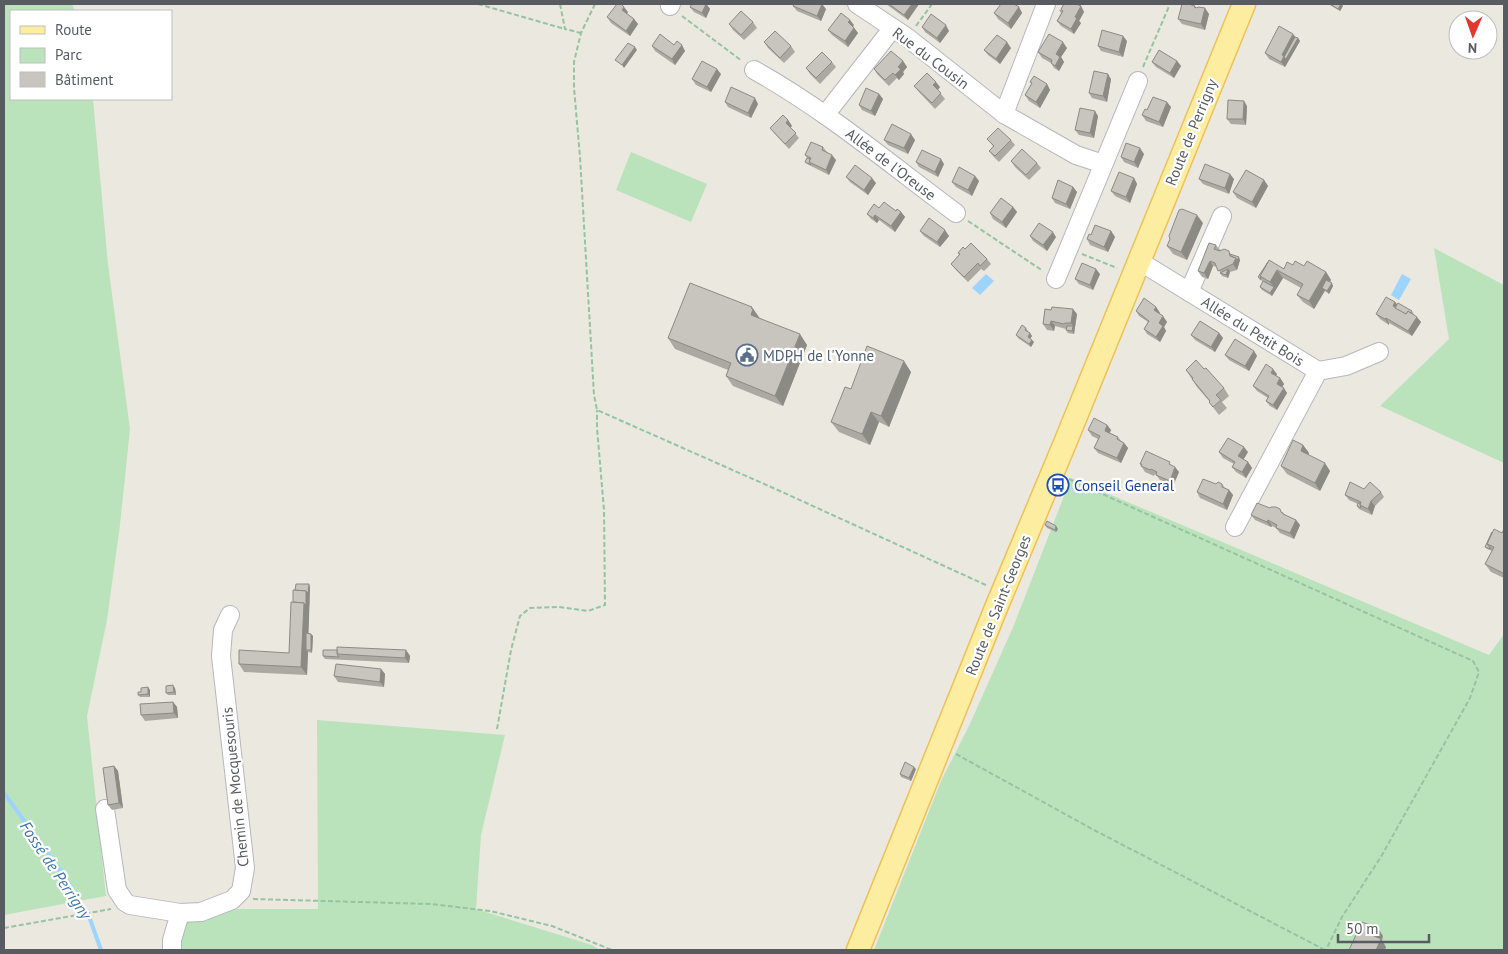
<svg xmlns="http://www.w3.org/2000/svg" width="1508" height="954" font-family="'PT Sans',sans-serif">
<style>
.green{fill:#bbe3bb}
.water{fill:#9dd4fd}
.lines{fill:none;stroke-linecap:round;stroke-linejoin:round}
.stream{stroke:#9dd4fd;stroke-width:4}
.minor-casing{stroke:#b5b7bc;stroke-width:20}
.major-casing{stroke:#eec155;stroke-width:25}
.path{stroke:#94c4a1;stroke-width:2;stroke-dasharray:5 2.5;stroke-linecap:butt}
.minor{stroke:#fff;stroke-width:18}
.major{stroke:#fdeda1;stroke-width:22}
.wall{fill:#aca9a3}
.shaded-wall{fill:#8c8a85}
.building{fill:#c8c5be;stroke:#8c8a85}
.labels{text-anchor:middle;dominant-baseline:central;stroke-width:4.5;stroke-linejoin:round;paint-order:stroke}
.street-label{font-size:15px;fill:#585c60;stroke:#fff}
.service-label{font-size:15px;fill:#4e5e75;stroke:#fff;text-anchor:start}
.transit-label{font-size:15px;fill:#164399;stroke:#fff;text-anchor:start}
.water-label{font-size:16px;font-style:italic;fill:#3c75ae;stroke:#fff}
</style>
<rect width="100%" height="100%" fill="#ebe8df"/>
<g class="green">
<path d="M4,4H72L75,11H11V99H93L108,264L130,429L120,525L107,620L87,716L106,896L4,915Z"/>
<path d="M631,152L707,184L691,222L616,190Z"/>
<path d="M1434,248L1504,285V463L1380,406L1449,339Z"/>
<path d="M1071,478L1489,655L1504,634V950H874L941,781L969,726L1014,625Z"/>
<path d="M317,720L505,735L481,835L476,909L592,945L600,950H175L189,909H318Z"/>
</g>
<g class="water">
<path d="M986,274L994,281L980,295L972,288Z"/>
<path d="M1402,274L1411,279L1399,300L1391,295Z"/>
</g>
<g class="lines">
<path class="stream" d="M4,793L62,873L90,919L101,950"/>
<g class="minor-casing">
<g id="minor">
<path d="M857,4L908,38L1004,114L1076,155L1103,164"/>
<path d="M670,6L671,4"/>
<path d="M754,70C826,110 890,164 956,213"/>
<path d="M1004,114L1046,4"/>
<path d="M825,115L892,29"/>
<path d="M1139,261L1318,371"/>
<path d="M1056,279L1138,81"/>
<path d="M1189,292L1222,216"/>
<path d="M1318,371L1346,366L1379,352"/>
<path d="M1235,527L1318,371"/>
<path d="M105,809L117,890L125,902L130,905L180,913L201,912L232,900L241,891L245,868L221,656L223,630L230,615"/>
<path d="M172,950V940L180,913"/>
</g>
</g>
<g class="major-casing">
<path id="major" d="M858,950L996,608L1065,443L1244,4"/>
</g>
<g class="path">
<path d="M478,4L565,29"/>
<path d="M560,4L565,29L581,33"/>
<path d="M595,4L581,33L574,62V88L580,157L594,395L597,410L780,491L988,586"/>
<path d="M682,16L742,61"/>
<path d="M916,26L932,4"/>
<path d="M1143,67L1170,4"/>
<path d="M968,221L1043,271"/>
<path d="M1082,254L1117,268"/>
<path d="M1069,479L1473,661L1479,672L1470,698L1382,855L1342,917L1326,950"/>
<path d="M497,729L511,650L520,616L530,608L559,607L588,611L605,605L604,510L597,428V410"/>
<path d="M956,754L1094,830L1325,950"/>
<path d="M253,899L431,904L490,911L552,926L612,950"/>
<path d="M4,928L111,909"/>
</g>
<use href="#minor" class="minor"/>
<use href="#major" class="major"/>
</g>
<g class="wall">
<path d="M692,4H708L707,5L710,9L706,18L694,12L690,7Z"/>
<path d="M886,4H919L908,20Z"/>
<path d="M1328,4H1341L1343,6L1340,11Z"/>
<path d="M793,6L826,9L821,21L797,11Z"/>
<path d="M1081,6L1084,12L1079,21L1081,23L1074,34L1061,26L1057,21L1061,13L1059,10Z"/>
<path d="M1195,6L1197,8L1209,14L1205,30L1182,24L1178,19Z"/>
<path d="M1019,7L1022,13L1011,29L998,19L994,13Z"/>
<path d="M628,12L627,14L634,19L638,24L630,36L611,23L607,17Z"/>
<path d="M753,22L757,28L744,40L733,30L729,24Z"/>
<path d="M854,25L853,26L858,33L848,47L832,35L828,30Z"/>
<path d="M922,27L949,31L940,43L925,32Z"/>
<path d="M1295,37L1298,38L1300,41L1285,67L1269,59L1265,53Z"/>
<path d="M1127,41L1123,57L1101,51L1098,46Z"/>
<path d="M764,42L791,46L795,52L784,63L768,48Z"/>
<path d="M674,45L685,51L675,65L655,51L652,46Z"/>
<path d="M1011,48L1000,64L988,55L984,50Z"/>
<path d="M1067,48L1061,57L1064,62L1059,71L1054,68L1051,63L1042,58L1038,52Z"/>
<path d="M903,61L907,67L903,72L904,74L899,80L897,78L889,86L877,74L874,69Z"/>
<path d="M1177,61L1181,66L1174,78L1156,67L1152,62Z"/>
<path d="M832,62L836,67L820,84L810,74L806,68Z"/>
<path d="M721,74L711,92L696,85L692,79Z"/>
<path d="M1111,79L1107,102L1092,98L1089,93Z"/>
<path d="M1030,82L1047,84L1050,90L1040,108L1029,101L1025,95L1032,84Z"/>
<path d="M914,86L940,87L938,90L945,99L935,109L918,91Z"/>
<path d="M879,94L883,99L875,116L862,110L859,105Z"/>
<path d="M725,102L758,104L751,118L728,107Z"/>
<path d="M1247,106L1246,125L1231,124L1227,119Z"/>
<path d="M1171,107L1163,127L1146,121L1142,115L1147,110Z"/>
<path d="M1098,116L1094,138L1079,135L1075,130Z"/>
<path d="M788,120L792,126L790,127L799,138L789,149L774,133L770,128Z"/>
<path d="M987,139L1011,140L1015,145L999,162L993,156L989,151L993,146Z"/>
<path d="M884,140H915L908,154L888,145Z"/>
<path d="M823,147L827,152L836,160L829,175L807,164L805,162L807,158L805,155Z"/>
<path d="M1144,154L1138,168L1124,162L1121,157Z"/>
<path d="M1011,161L1037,163L1041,168L1029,180L1015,167Z"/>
<path d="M916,162L944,164L938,177L919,167Z"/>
<path d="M975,176L979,181L972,196L956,187L952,182Z"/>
<path d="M846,177L876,183L868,195L850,182Z"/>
<path d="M1134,178L1137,184L1130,203L1115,196L1111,191Z"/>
<path d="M1199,179H1234L1229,194L1203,184Z"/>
<path d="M1264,180L1268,186L1256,208L1237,198L1233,192Z"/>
<path d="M1073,187L1077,192L1070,209L1055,203L1052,198Z"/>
<path d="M1013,207L1017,212L1006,228L993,219L990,213Z"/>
<path d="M879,208L901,212L905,217L895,232L879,220L877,223L871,219L867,214Z"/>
<path d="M1203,223L1187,260L1173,254L1167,246Z"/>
<path d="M920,231L949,236L940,247L924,236Z"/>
<path d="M1111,231L1115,237L1108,252L1090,245L1087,239L1091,235Z"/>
<path d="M1030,236L1056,237L1047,251L1033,241Z"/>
<path d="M1216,245L1219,249L1230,254L1240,260L1237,270L1230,272L1228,278L1222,276L1217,267L1213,266L1208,279L1202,277L1198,271Z"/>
<path d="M965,249L987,259L991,264L984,271L981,269L968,282L955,269L951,264L959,255L958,253Z"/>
<path d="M1293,265L1304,266L1326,272L1331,280L1330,282L1333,286L1329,294L1325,291L1314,309L1303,302L1297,295L1301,288L1283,278L1272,296L1262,290L1260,287L1263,281L1260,280L1258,277Z"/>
<path d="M1100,274L1093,290L1079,284L1075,279Z"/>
<path d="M1395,302L1397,304L1414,313L1413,314L1421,322L1412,336L1389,323V325L1380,319L1376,314Z"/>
<path d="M1156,307L1160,313H1159L1167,322L1164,327L1166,331L1160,342L1147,334L1144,329L1148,322L1139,316L1136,311Z"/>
<path d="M1045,309L1077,314L1074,334L1068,333L1066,330V329L1055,326L1054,331L1047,330L1043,324Z"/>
<path d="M760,318L807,345L783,406L733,386L726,376L728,370L675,349L668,338Z"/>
<path d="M1026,328L1028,331V332L1032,336L1030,339L1034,342L1031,347L1018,338L1016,335Z"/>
<path d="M1219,333L1223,338L1215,352L1195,340L1191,335Z"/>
<path d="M1254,351L1257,356L1249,371L1229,360L1225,355Z"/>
<path d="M1204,369L1224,388L1229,396L1222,402L1227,408L1219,415L1209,402H1210L1197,387L1186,370Z"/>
<path d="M911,372L889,427L879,422L870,445L839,432L831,422L851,389Z"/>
<path d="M1277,374L1276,376L1280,378L1284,384L1282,387L1287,393L1277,410L1270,406L1266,401L1268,398L1257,391L1253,386Z"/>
<path d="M1107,425L1111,430L1110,433L1118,437L1121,441L1124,443L1128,448L1121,463L1098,453L1094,448L1098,439L1092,436L1088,430Z"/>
<path d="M1303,445L1309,453L1308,455L1330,471L1320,491L1287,474L1281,466Z"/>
<path d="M1219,452H1248L1243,460L1248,462L1252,468L1246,478L1236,472L1232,467L1234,464L1223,458Z"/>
<path d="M1140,464L1173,466L1179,472L1173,486L1160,480L1156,475L1155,474L1154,476L1145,472Z"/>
<path d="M1216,484H1222L1225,488L1229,490L1233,495L1227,510L1200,498L1197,492Z"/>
<path d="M1364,489L1381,492L1384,497L1375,506L1372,515L1359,509L1357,506L1358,504L1349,500L1345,495Z"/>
<path d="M1270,508L1283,513L1285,515L1296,520L1300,525L1294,539L1280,533L1276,528L1272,526L1271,527L1255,520L1251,515Z"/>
<path d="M1045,525L1058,529L1056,532L1047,528Z"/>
<path d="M1504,529V578L1491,572L1485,564L1492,551L1487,549L1485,547L1502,533Z"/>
<path d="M310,587L308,633L311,634L313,636L312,653L308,652L307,675L244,672L239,664L289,653L293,602Z"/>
<path d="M323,650H406L410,656L409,663L325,659L323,656Z"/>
<path d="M381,669L385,674L384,687L338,682L334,676Z"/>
<path d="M175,688L176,695H168L166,693Z"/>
<path d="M150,690V697H140L138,695Z"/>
<path d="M173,702L177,707L178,718L145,721L141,715Z"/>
<path d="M114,766L118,771L123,808L112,810L108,805Z"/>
<path d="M916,769L911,781L901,777L900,774Z"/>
</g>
<g class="shaded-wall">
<path d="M704,4H708L707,5L710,9L706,18L702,13Z"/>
<path d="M822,4L826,9L821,21L817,16Z"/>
<path d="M912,4H919L908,20L904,15Z"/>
<path d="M1341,4L1343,6L1340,11L1338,9Z"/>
<path d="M1081,6L1084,12L1079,21L1081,23L1074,34L1071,29L1075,17Z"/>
<path d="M624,7L628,12L626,15L622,10Z"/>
<path d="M1019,7L1022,13L1011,29L1008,23Z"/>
<path d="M1205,8L1209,14L1205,30L1201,24Z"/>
<path d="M634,19L638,24L630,36L626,31Z"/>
<path d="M850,20L854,25L852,28L848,22Z"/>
<path d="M946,25L949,31L940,43L937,38Z"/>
<path d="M854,28L858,33L848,47L845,41Z"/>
<path d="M1293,34L1297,39L1298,38L1300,41L1285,67L1281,62L1282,55Z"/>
<path d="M1123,36L1127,41L1123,57L1119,52Z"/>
<path d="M1007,42L1011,48L1000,64L996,59Z"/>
<path d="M1063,42L1067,48L1061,57L1064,62L1059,71L1055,66L1056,54Z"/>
<path d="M682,45L685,51L675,65L672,59Z"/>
<path d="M635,47L637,50L624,68L622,65Z"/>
<path d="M903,61L907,67L903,72L904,74L899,80L895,75L898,67Z"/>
<path d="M1177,61L1181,66L1174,78L1170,73Z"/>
<path d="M717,69L721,74L711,92L707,87Z"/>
<path d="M1108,74L1111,79L1107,102L1103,96Z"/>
<path d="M936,82L940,87L937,91L933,85Z"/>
<path d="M1047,84L1050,90L1040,108L1036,102Z"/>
<path d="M879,94L883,99L875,116L871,111Z"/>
<path d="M755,98L758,104L751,118L748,113Z"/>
<path d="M1244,101L1247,106L1246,125L1243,119Z"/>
<path d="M1167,102L1171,107L1163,127L1159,122Z"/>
<path d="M1095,111L1098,116L1094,138L1090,133Z"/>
<path d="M788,120L792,126L790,128L786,123Z"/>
<path d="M911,134L915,140L908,154L904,148Z"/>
<path d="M1140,148L1144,154L1138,168L1134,162Z"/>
<path d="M832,155L836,160L829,175L826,170Z"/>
<path d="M941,159L944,164L938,177L935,172Z"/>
<path d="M1230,174L1234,179L1229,194L1225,188Z"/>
<path d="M975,176L979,181L972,196L968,190Z"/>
<path d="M872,178L876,183L868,195L864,190Z"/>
<path d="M1134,178L1137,184L1130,203L1126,197Z"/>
<path d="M1264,180L1268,186L1256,208L1252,202Z"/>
<path d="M1073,187L1077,192L1070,209L1066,204Z"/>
<path d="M1013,207L1017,212L1006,228L1002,222Z"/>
<path d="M901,212L905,217L895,232L891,226Z"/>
<path d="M875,215L879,220L877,223L873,218Z"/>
<path d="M1197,215L1203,223L1187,260L1181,252Z"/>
<path d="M945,230L949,236L940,247L937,242Z"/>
<path d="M1111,231L1115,237L1108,252L1104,247Z"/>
<path d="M1053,232L1056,237L1047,251L1043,245Z"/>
<path d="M1239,257L1240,260L1237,270L1233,264L1236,258Z"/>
<path d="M1210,261L1213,266L1208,279L1204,273Z"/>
<path d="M1096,269L1100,274L1093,290L1090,285Z"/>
<path d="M1228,269L1230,272L1228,278L1226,275Z"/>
<path d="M1277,270L1283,278L1272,296L1270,293L1274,287L1270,282Z"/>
<path d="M1326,272L1331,280L1314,309L1309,301Z"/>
<path d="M1332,283L1333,286L1329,294L1327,291Z"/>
<path d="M1395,302L1399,307L1397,311L1393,306Z"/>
<path d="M752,307L761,320L751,315Z"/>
<path d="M1156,307L1160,313L1158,315L1154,310Z"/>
<path d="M1073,309L1077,314L1074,334L1072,331L1073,326L1071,323Z"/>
<path d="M1163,316L1167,322L1164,327L1166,331L1160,342L1156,337L1159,323Z"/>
<path d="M1417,317L1421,322L1412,336L1408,331Z"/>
<path d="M1386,318L1389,323V325L1385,319Z"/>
<path d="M1051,321L1055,326L1054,331L1050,325Z"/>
<path d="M1030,333L1032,336L1029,340L1028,337Z"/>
<path d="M1219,333L1223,338L1215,352L1211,347Z"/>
<path d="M800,334L807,345L783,406L775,396Z"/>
<path d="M1032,340L1034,342L1031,347L1029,344Z"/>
<path d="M1254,351L1257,356L1249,371L1245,366Z"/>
<path d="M904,361L911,372L889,427L881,416Z"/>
<path d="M1273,369L1277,374L1275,378L1271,373Z"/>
<path d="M1280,378L1284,384L1281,389L1277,384Z"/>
<path d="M1284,388L1287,393L1277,410L1273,405Z"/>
<path d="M871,412L879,422L870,445L862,434Z"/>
<path d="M1107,425L1111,430L1108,436L1105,431Z"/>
<path d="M1124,443L1128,448L1121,463L1117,458Z"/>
<path d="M1303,445L1309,453L1306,459L1301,451Z"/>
<path d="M1244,447L1248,452L1242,462L1238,456Z"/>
<path d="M1248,462L1252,468L1246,478L1242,472Z"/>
<path d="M1325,463L1330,471L1320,491L1315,483Z"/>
<path d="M1175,467L1179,472L1173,486L1170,481Z"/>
<path d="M1229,490L1233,495L1227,510L1223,504Z"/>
<path d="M1371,501L1375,506L1372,515L1368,509Z"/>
<path d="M1268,520L1272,526L1271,527L1267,522Z"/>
<path d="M1296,520L1300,525L1294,539L1290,533Z"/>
<path d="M1056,526L1058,529L1056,532L1055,530Z"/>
<path d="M309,584L310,587L308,650H306L308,652L307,675L301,667L304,603L306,591Z"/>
<path d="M311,634L313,636L312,653L311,650Z"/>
<path d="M406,650L410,656L409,663L405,658Z"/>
<path d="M381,669L385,674L384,687L380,682Z"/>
<path d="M173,685L175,688L176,695L174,692Z"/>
<path d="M148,687L150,690V697L148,694Z"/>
<path d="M173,702L177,707L178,718L174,713Z"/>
<path d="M114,766L118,771L123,808L119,803Z"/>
<path d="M914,767L916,769L911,781L909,778Z"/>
<path d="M1378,928L1383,936L1382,940L1386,947L1385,950H1376L1374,936Z"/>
</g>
<g class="building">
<path d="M617,4H621L624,7L622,10L634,19L626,31L607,17Z"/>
<path d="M692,4H706L702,13L690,7Z"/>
<path d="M794,4H822L817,16L793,6Z"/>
<path d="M889,4H912L904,15Z"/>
<path d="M1001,4H1014L1019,7L1008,23L994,13Z"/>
<path d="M1064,4H1076L1081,6L1075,17L1077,18L1071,29L1057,21L1063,11L1061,9Z"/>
<path d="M1182,4H1188L1195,6L1194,7L1197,8L1198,7L1205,8L1201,24L1178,19Z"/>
<path d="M1330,4H1341L1338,9Z"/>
<path d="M741,11L753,22L741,35L729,24Z"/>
<path d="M841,13L850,20L848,22L854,28L845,41L828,30Z"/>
<path d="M931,14L946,25L937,38L922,27Z"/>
<path d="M1279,26L1293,34L1282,55L1284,56L1281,62L1265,53Z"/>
<path d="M1102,30L1123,36L1119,52L1098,46Z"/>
<path d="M775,31L791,46L780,58L764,42Z"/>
<path d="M660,34L674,45L677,41L682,45L672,59L652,46Z"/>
<path d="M1049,34L1063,42L1056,54L1060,57L1055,66L1051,63L1052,60L1038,52Z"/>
<path d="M997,35L1007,42L996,59L984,50Z"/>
<path d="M1295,37L1298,38L1286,59L1284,57Z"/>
<path d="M628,43L635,47L622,65L615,60Z"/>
<path d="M1159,50L1177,61L1170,73L1152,62Z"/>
<path d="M891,51L903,61L898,67L901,69L895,75L893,73L885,80L874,69Z"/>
<path d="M822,52L832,62L816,78L806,68Z"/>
<path d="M702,61L717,69L707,87L692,79Z"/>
<path d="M1094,71L1108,74L1103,96L1089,93Z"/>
<path d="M927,73L936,82L933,85L941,93L932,103L914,86Z"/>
<path d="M1034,76L1047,84L1036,102L1025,95L1032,83L1030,82Z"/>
<path d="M731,87L755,98L748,113L725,102Z"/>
<path d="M866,88L879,94L871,111L859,105Z"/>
<path d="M1153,97L1167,102L1159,122L1142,115L1145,109L1147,110Z"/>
<path d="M1228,100L1244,101L1243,119H1227Z"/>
<path d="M1080,108L1095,111L1090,133L1075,130Z"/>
<path d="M783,115L788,120L786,123L796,133L785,144L770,128Z"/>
<path d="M892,124L911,134L904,148L884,140Z"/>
<path d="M998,128L1011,140L995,156L989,151L994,146L987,139Z"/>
<path d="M811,142L823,147L822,150L832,155L826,170L809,162L811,158L805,155Z"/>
<path d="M1126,143L1140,148L1134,162L1121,157Z"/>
<path d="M1022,149L1037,163L1026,175L1011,161Z"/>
<path d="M922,150L941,159L935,172L916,162Z"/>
<path d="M807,158L810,159L809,162L811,165L805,162Z"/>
<path d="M1205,164L1230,174L1225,188L1199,179Z"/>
<path d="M855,165L872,178L864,190L846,177Z"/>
<path d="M959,167L975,176L968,190L952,182Z"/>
<path d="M1246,170L1264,180L1252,202L1233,192Z"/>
<path d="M1119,172L1134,178L1126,197L1111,191Z"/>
<path d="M1058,180L1073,187L1066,204L1052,198Z"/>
<path d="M1001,198L1013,207L1002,222L990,213Z"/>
<path d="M884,202L896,211L897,209L901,212L891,226L875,215L873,218L867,214L874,204L879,208Z"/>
<path d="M1182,209L1197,215L1181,252L1167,246L1170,239L1169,236L1179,210Z"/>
<path d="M929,218L945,230L937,242L920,231Z"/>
<path d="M1039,223L1053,232L1043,245L1030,236Z"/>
<path d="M1095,225L1111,231L1104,247L1087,239L1089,234L1091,235Z"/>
<path d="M971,243L987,259L980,266L978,263L964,277L951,264L960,254L958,253L963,247L965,249Z"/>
<path d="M1209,243L1216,245L1214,249L1220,251L1224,249L1229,251L1230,256L1236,258L1233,264L1218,271L1215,263L1210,261L1204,273L1198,271Z"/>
<path d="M1230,254L1239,257L1237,260L1236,258L1231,256Z"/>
<path d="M1269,260L1284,269L1287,262L1293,265L1295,261L1304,266L1307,261L1326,272L1309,301L1297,295L1303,284L1277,270L1270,282L1260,276Z"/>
<path d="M1268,262L1260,276L1261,279L1258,277Z"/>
<path d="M1082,263L1096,269L1090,285L1075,279Z"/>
<path d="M1228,269L1226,275L1220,273Z"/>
<path d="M1326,280L1332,283L1327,291L1322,288Z"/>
<path d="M1263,281L1274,287L1270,293L1260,287Z"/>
<path d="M690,283L752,307L751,308L753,309L751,315L800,334L775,396L726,376L731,363L668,338Z"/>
<path d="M1386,297L1395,302L1393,306L1406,314L1408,311L1417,317L1408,331L1386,318L1385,319L1376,314Z"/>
<path d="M1144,298L1156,307L1154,310L1163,316L1159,323L1163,326L1156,337L1144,329L1149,321L1136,311Z"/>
<path d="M1398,303L1412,311L1411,313L1408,311L1406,314L1395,308Z"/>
<path d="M1052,307L1073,309L1071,323H1065L1064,324L1051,321L1050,325L1043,324L1045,309L1051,310Z"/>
<path d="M1200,321L1219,333L1211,347L1191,335Z"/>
<path d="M1022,325L1026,328L1025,330L1030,333L1028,337L1032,340L1029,344L1016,335Z"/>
<path d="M1067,326H1073L1072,331L1066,330Z"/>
<path d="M1235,339L1254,351L1245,366L1225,355Z"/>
<path d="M867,346L904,361L881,416L871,412L862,434L831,422L845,387L851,389Z"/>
<path d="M1196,360L1204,369L1206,368L1224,388L1216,395L1221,400L1213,407L1209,402L1210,401L1192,379L1193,378L1186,370Z"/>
<path d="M1266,364L1273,369L1271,373L1280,378L1277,384L1284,388L1273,405L1266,401L1269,396L1253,386Z"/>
<path d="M1094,418L1107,425L1105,431L1118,437L1117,439L1124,443L1117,458L1094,448L1100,436L1088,430Z"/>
<path d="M1228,438L1244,447L1238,456L1248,462L1242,472L1232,467L1235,462L1219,452Z"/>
<path d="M1293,440L1303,445L1301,451L1325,463L1315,483L1281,466Z"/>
<path d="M1146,451L1170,462L1169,464L1175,467L1170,481L1156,475L1157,472L1151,469L1150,470L1141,466L1142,464H1140Z"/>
<path d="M1203,479L1216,484L1218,482L1222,484V487L1229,490L1223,504L1197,492Z"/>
<path d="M1350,482L1364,489L1370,482L1381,492L1371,501L1368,509L1360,505L1361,502L1345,495Z"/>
<path d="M1257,503L1270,508L1271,507H1276L1280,509L1281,512L1283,513V514L1296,520L1290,533L1276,528L1277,525L1268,520L1267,522L1251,515Z"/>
<path d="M1358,503H1360V505L1361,508L1357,506Z"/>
<path d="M1047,521L1056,526L1055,530L1045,525Z"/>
<path d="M1494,529L1502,533L1504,529V571L1503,573L1485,564L1494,547L1487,544Z"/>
<path d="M1492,532L1487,544L1491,549L1485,547Z"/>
<path d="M296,584H309L308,593L306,591L295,590Z"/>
<path d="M293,590L306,591V605L304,603L293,602Z"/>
<path d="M291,602L304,603L301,667L239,664V650L289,653Z"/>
<path d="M306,633L311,634V650H306Z"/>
<path d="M337,647L406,650L405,658L337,654Z"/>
<path d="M323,650H337V654L339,657L323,656Z"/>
<path d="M336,664L381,669L380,682L334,676Z"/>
<path d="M173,685L174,692L166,693V686Z"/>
<path d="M148,687V694L138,695V692H141V688Z"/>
<path d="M173,702L174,713L141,715L140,704Z"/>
<path d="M905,762L914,767L909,778L900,774Z"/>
<path d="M114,766L119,803L108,805L103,768Z"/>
<path d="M1362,922L1378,928L1374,936L1381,939L1376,950H1349Z"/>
</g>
<defs>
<g id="civic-ring" transform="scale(1.125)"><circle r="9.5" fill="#fff" stroke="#5c6f8a" stroke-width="1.5"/><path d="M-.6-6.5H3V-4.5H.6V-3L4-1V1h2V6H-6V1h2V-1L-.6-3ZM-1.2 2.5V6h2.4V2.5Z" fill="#5c6f8a"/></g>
<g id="bus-ring" transform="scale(1.125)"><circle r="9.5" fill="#fff" stroke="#1a4fb4" stroke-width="1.5"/><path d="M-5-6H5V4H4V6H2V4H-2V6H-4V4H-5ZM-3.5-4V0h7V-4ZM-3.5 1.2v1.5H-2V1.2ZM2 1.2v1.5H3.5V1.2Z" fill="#1a4fb4"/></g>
</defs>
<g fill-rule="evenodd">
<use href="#civic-ring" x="747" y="355"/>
<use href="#bus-ring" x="1058" y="485"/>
</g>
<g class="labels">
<g class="street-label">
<text transform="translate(931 58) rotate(37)">Rue du Cousin</text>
<text transform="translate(1191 132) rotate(-68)">Route de Perrigny</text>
<text transform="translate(891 164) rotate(37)">Allée de l'Oreuse</text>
<text transform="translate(1253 331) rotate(32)">Allée du Petit Bois</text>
<text transform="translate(998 605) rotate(-68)">Route de Saint-Georges</text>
<text transform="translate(235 787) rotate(-96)">Chemin de Mocquesouris</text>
</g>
<g class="service-label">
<text x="763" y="355">MDPH de l'Yonne</text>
</g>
<g class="transit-label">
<text x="1074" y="485">Conseil General</text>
</g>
<g class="water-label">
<text transform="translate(56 870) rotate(56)">Fossé de Perrigny</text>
</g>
</g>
<rect width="1508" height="954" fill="none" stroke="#585c60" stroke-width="10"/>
<rect x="10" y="10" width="162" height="90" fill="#ffffff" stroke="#bcbebf"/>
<rect x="20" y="26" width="25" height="8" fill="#fdeda1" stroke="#bcbebf"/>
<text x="55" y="35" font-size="15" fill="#585c60">Route</text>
<rect x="20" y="48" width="25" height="15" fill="#bbe3bb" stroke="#bcbebf"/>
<text x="55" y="60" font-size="15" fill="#585c60">Parc</text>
<rect x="20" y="72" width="25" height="15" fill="#c8c5be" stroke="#bcbebf"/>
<text x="55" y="85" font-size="15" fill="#585c60">Bâtiment</text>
<g transform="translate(1473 35) rotate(182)"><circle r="24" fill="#ffffff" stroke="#bcbebf"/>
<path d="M0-4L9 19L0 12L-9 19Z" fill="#e5372b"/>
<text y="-8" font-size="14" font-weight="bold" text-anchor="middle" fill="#585c60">N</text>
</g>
<path d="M1338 934v8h91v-8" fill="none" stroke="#585c60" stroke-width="2.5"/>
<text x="1346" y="934" font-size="15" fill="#585c60" stroke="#ffffff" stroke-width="4" paint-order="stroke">50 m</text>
</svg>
